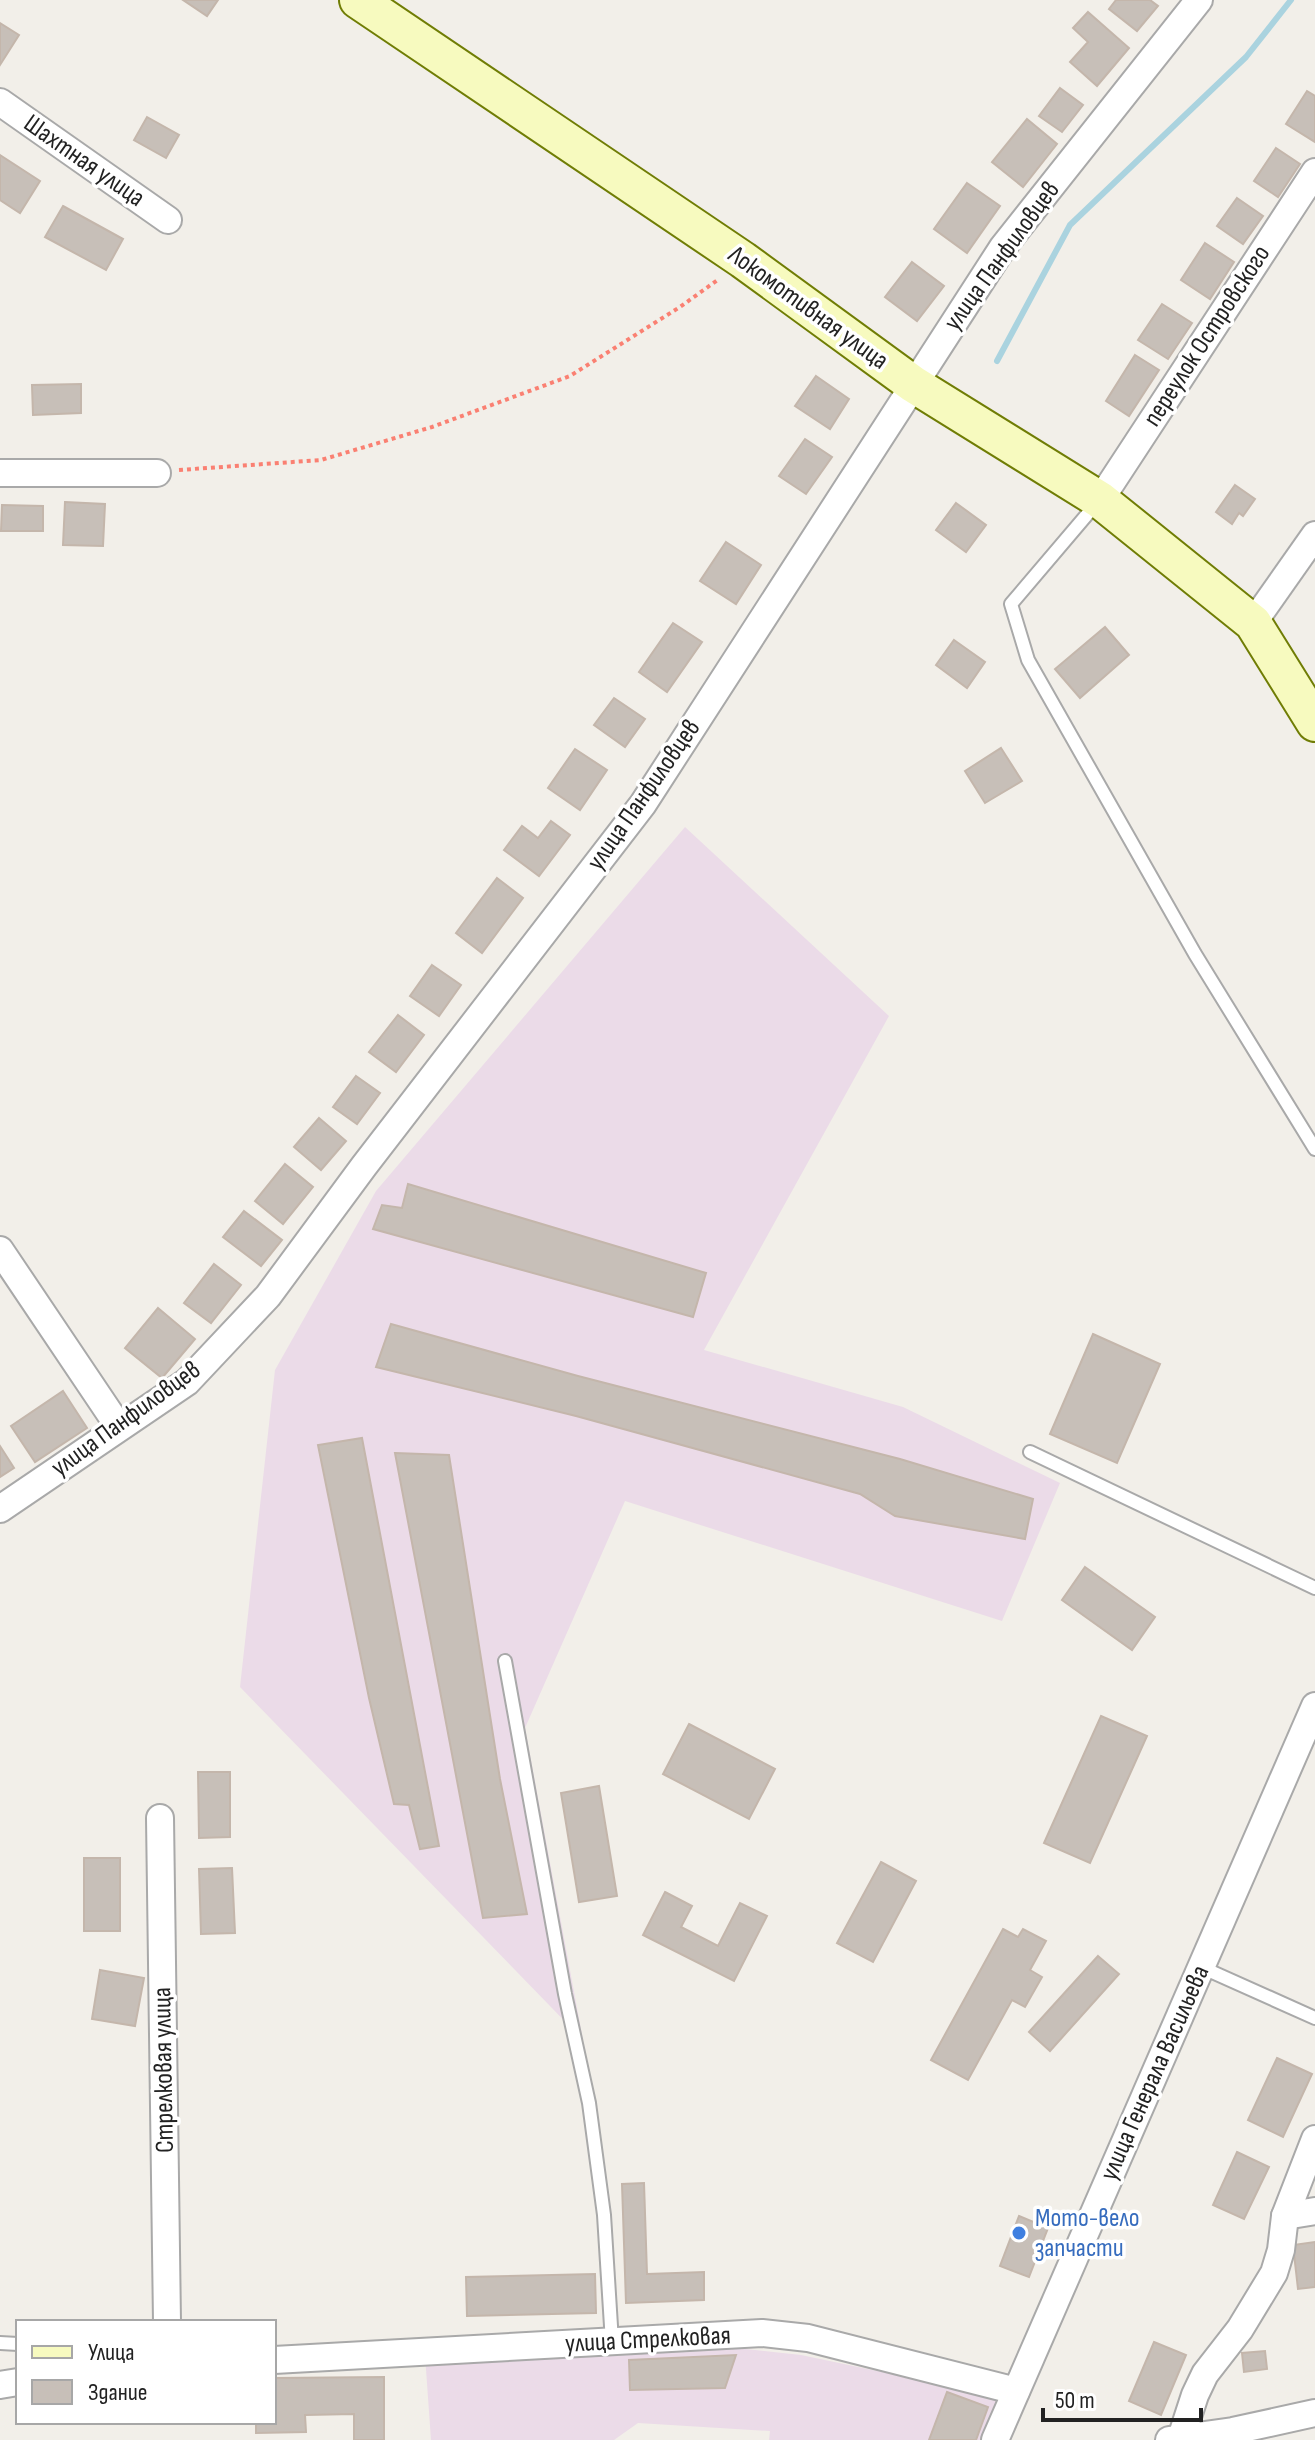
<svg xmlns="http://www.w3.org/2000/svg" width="1315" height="2440" font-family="'Sofia Sans Condensed',sans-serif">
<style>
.industrial{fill:#ebdbe8}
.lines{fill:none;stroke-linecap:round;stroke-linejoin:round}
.stream{stroke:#aad3df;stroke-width:6}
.building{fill:#c7bfb8;stroke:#c4b6ab;stroke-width:2}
.lane-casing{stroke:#a9a9a9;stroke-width:16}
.street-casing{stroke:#a9a9a9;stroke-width:30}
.secondary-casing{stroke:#707d05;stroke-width:40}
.path{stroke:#fa8072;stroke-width:4;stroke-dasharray:4 4;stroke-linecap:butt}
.lane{stroke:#fff;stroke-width:12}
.street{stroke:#fff;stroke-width:26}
.secondary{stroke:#f7fabf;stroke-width:36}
.shop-dot{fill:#3f7fe0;stroke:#fff;stroke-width:3}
.labels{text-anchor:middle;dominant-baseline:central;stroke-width:7;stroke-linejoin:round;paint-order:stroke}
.street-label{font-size:26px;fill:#222;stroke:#fff}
.shop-label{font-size:26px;fill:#366cbe;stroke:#fff;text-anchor:start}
</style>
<rect width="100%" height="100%" fill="#f2efe9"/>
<g class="industrial">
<path d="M685,827L889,1016L704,1350L903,1407L1060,1483L1002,1621L625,1501L525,1728L583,2040L240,1687L275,1370L376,1191Z"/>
<path d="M727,2347L801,2355L1006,2398L987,2440H769L770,2431L638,2423L614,2440H431L425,2355Z"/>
</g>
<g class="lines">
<path class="stream" d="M997,361L1070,225L1246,57L1291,0"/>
</g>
<g class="building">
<path d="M183,0H218L207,16Z"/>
<path d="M1116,0H1150L1158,6L1137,31L1109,9Z"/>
<path d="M1088,12L1129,48L1097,86L1070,62L1088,42L1073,28Z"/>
<path d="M0,23L19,35L0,65Z"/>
<path d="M1060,88L1083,105L1062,132L1039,116Z"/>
<path d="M1307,91L1315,96V142L1286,124Z"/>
<path d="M147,117L179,135L166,158L134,140Z"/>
<path d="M1027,119L1057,144L1023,187L992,162Z"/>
<path d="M1276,148L1300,164L1278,197L1254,181Z"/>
<path d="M0,155L40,181L20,213L0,200Z"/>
<path d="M967,183L1000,206L967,253L934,229Z"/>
<path d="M1237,198L1263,216L1243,244L1217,226Z"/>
<path d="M63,206L123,239L106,270L45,237Z"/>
<path d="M1205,243L1234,262L1210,299L1181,280Z"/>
<path d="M912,262L944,286L917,321L885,297Z"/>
<path d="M1162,304L1192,323L1168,359L1138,340Z"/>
<path d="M1135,355L1159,370L1129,416L1106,401Z"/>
<path d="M816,376L849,399L830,429L795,406Z"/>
<path d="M81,384V413L33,415L32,385Z"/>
<path d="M805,439L832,457L806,494L779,476Z"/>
<path d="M1235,485L1255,499L1243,516L1239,513L1232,524L1216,512Z"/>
<path d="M65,502L105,504L103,546L63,545Z"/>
<path d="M956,503L986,525L966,552L936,530Z"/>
<path d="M2,505L43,506V531H1Z"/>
<path d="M726,542L761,565L736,604L700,581Z"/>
<path d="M673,623L702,642L667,692L639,672Z"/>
<path d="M1105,627L1129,655L1080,698L1055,669Z"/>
<path d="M954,640L985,662L967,688L936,665Z"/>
<path d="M614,698L645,719L625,747L594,725Z"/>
<path d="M1001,748L1022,781L985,803L965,771Z"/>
<path d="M575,749L607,770L580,810L548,788Z"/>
<path d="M551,821L570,835L539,876L504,850L522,826L538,838Z"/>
<path d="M497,878L523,898L482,953L456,933Z"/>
<path d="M432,965L461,985L439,1016L410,996Z"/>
<path d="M398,1015L424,1035L396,1072L369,1052Z"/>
<path d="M356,1076L380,1093L357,1124L333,1107Z"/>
<path d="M319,1118L346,1141L321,1170L294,1147Z"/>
<path d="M285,1164L313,1187L283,1224L255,1201Z"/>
<path d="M408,1184L706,1273L693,1317L373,1229L382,1205L402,1208Z"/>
<path d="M244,1211L282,1240L261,1266L223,1237Z"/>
<path d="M214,1264L241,1285L211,1323L184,1303Z"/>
<path d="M158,1308L195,1339L162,1378L125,1348Z"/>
<path d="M391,1324L578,1376L900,1459L1033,1499L1025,1539L895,1516L860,1494L576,1416L376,1367Z"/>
<path d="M1093,1334L1160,1364L1117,1463L1050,1434Z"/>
<path d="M63,1391L87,1428L35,1462L11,1426Z"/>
<path d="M362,1438L439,1846L420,1849L409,1805L394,1804L369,1698L318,1445Z"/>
<path d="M0,1446L14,1468L0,1477Z"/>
<path d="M395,1453L449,1455L500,1779L527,1914L483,1918Z"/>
<path d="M1085,1567L1155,1617L1132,1650L1062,1600Z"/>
<path d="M1101,1716L1147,1736L1090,1863L1044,1843Z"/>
<path d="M689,1724L775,1769L749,1819L663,1774Z"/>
<path d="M198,1772H230V1837L199,1838Z"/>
<path d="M599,1786L617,1896L579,1902L561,1793Z"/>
<rect x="84" y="1858" width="36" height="73"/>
<path d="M881,1862L916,1881L873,1962L837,1943Z"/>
<path d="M232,1868L235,1933L201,1934L199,1869Z"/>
<path d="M665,1892L692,1906L681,1927L718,1946L740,1903L767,1916L734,1981L643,1935Z"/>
<path d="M1003,1929L1018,1937L1023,1929L1046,1941L1030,1970L1042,1977L1025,2007L1012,2000L968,2080L931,2060Z"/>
<path d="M1098,1956L1119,1974L1050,2051L1029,2032Z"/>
<path d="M100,1970L144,1978L135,2026L92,2019Z"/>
<path d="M1277,2058L1312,2074L1283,2137L1248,2120Z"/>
<path d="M1237,2152L1269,2167L1244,2219L1213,2205Z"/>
<path d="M644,2183L647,2274L704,2272V2300L626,2303L622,2184Z"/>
<path d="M1019,2216L1048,2228L1029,2277L1000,2266Z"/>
<path d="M1315,2242V2287L1298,2289L1293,2245Z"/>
<path d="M595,2274L596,2313L467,2316L466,2277Z"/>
<path d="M1154,2342L1186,2355L1161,2415L1129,2401Z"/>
<path d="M1265,2351L1267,2369L1244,2372L1242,2353Z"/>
<path d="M736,2355L725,2388L630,2390L629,2360Z"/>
<path d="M384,2377V2440H354V2414L305,2415L306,2432L256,2433V2422H274V2378Z"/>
<path d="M947,2392L988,2407L976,2440H929Z"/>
</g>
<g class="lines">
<g class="lane-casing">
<g id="lane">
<path d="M1096,504L1011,604L1028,660L1195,954L1315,1149"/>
<path d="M1030,1452L1315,1588"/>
<path d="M505,1661L565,1994L589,2103L604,2215L612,2342"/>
<path d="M1201,1967L1315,2018"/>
<path d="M0,2343L18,2344"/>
</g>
</g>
<g class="street-casing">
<g id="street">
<path d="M0,102L168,220"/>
<path d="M0,473H157"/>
<path d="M1100,500L1315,172"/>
<path d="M1253,623L1315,535"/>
<path d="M0,1250L119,1427"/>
<path d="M0,1509L187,1382L268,1296L364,1166L643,804L1003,247L1199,0"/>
<path d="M160,1818L167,2322"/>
<path d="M1285,2216L1315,2211"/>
<path d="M274,2360L762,2333L808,2338L1016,2391"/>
<path d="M0,2385L18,2382"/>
<path d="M1181,2438L1195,2395L1205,2374L1240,2329L1274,2273L1281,2250L1285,2216L1315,2139"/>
<path d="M995,2440L1315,1706"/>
<path d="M1169,2440L1233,2431L1315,2413"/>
</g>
</g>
<g class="secondary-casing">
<path id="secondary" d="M358,0L743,260L913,384L1100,500L1253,623L1315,723"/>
</g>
<path class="path" d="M179,470L321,460L432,427L570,376L680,307L719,279"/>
<use href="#lane" class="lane"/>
<use href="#street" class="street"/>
<use href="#secondary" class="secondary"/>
</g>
<circle class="shop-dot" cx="1019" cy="2233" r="8"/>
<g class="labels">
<g class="street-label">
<text transform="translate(84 161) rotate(35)">Шахтная улица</text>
<text transform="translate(1002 256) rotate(-54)">улица Панфиловцев</text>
<text transform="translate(808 308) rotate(36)">Локомотивная улица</text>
<text transform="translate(1207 336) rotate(-57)">переулок Островского</text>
<text transform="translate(644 795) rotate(-55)">улица Панфиловцев</text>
<text transform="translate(126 1419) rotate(-36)">улица Панфиловцев</text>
<text transform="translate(164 2070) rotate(-91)">Стрелковая улица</text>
<text transform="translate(1155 2073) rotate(-66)">улица Генерала Васильева</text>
<text transform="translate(648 2340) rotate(-3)">улица Стрелковая</text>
</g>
<g class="shop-label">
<text x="1035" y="2218">Мото-вело<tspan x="1035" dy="30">запчасти</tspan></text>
</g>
</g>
<rect x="16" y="2320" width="260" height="104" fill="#ffffff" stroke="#a7a7a7" stroke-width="2"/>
<rect x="32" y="2346" width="40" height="12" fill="#f7fabf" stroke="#a7a7a7" stroke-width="2"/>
<text x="88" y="2360" font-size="24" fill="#222222">Улица</text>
<rect x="32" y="2380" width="40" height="24" fill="#c7bfb8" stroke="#a7a7a7" stroke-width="2"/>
<text x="88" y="2400" font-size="24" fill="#222222">Здание</text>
<path d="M1043 2408v12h158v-12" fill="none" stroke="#222222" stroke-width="4"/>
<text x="1055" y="2408" font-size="24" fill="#222222" stroke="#ffffff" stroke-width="6" paint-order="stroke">50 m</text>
</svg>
